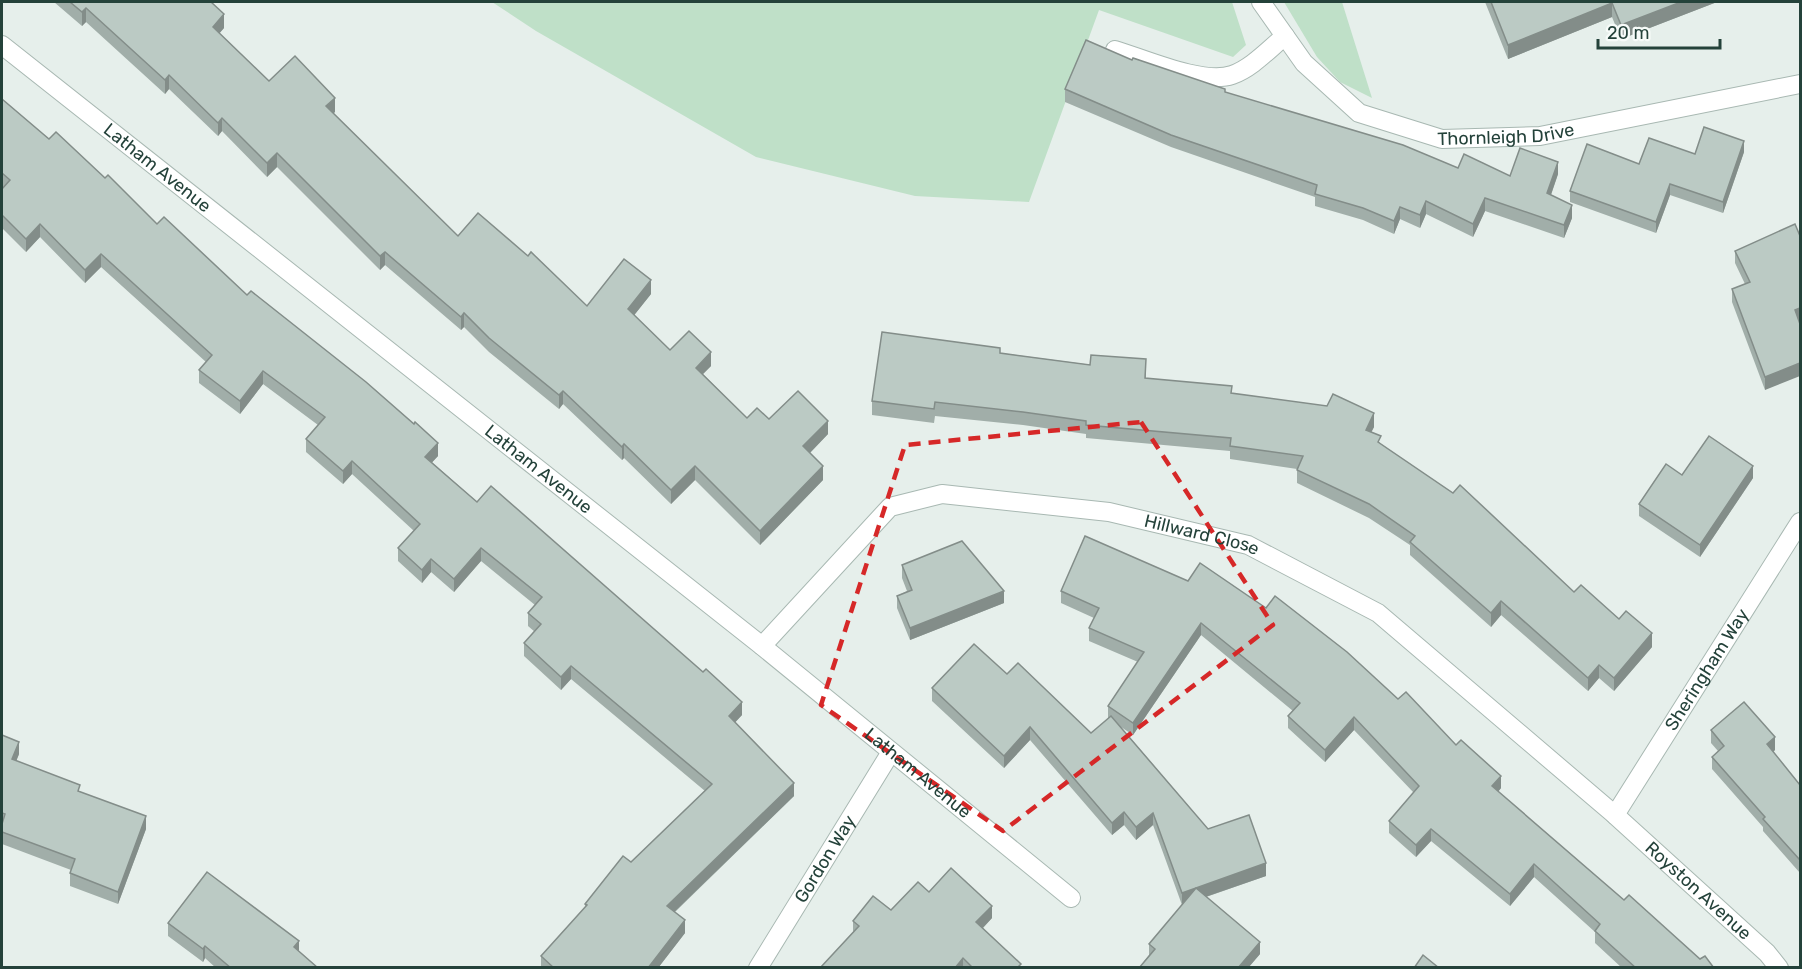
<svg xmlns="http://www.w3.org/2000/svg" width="1802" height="969" font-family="Rubik,sans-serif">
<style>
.green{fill:#bfe0c8}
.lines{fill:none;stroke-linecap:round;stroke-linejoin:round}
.minor-casing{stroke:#a8b8b2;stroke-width:20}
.minor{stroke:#fff;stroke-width:18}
.wall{fill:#a1aea9}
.shaded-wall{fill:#838d89}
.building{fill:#bbcac4;stroke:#838d89;stroke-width:1.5}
.marked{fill:none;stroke:#d62828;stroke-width:4.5;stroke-dasharray:12 8;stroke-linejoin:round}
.labels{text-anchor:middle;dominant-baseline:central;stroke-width:6;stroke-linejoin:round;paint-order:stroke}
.street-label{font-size:18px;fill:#24423a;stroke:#f7fbf9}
</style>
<rect width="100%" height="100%" fill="#e6efeb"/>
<g class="green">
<path d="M492,2H1232L1246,45L1233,57L1099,10L1029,202L915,196L756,157L536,31Z"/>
<path d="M1284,2H1342L1372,98L1340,82L1317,57Z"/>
</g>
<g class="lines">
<g class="minor-casing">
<g id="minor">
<path id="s1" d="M1261,2L1304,63L1359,113L1442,139L1540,136L1800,84"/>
<path id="s2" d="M2,45L762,646L1071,898"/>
<path d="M1115,50C1145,59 1203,85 1232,75C1252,68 1269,49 1285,36"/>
<path id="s3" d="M762,646L890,507L942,494L1109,512L1248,545L1378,613L1615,815L1767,953L1779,968"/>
<path id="s4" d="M1615,815L1800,522"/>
<path id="s5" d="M758,968L891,752"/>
</g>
</g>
<use href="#minor" class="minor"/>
</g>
<g class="wall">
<path d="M54,2H211L224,28L219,33L269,81L335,112L333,113L458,236L587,306L651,294L634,315L670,350L711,366L703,374L747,418L769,419L828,434L810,453L823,480L760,545L695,480L671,504L624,458L622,460L563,404L559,409L489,352L464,327L461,330L385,265L380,270L277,167L267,177L222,131L218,136L169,89L165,94L86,22L82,26Z"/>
<path d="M1485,2H1717L1621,39L1612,17L1508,59Z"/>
<path d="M1132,60L1225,92L1458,168L1510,176L1558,174L1551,195L1572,218L1564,238L1485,211L1473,237L1426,214L1420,228L1400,219L1394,234L1363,220L1315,206V197L1171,147L1065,102V89Z"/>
<path d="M2,99L49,139L105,178L157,224L247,295L438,456L432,462L477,502L742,715L735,722L794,796L675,912L685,933L658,968H541V956L585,907V904L631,862L705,791L571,679L561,690L524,656V643L535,632L528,626V613L535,605L481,561L454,592L431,572L422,583L398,561V548L414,531L352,474L343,484L306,452V439L318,425L263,384L240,414L199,383V370L206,362L101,267L85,283L40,237L26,252L2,228V189L3,187L2,186Z"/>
<path d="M1744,152L1723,213L1670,195L1656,233L1570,202V191L1639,164L1695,154Z"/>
<path d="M1735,251L1799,321L1765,390L1732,302V289L1745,284L1735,263Z"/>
<path d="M1000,353L1146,372V378L1232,393L1374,427L1371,432L1381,444L1574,592L1652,647L1614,691L1599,678L1588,691L1501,615L1491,627L1410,555V545L1369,518L1297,483V469L1230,459V451L1086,438V434L1023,425L935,416L934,423L872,415V401Z"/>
<path d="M1682,475L1753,478L1700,557L1639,516V504Z"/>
<path d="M1085,536L1398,699L1456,745L1501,788L1498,792L1624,900L1700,959L1714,968H1622L1595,943V932L1534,877L1510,906L1431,841L1416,857L1389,833V821L1414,793L1354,730L1325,762L1288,728V716L1293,711L1201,635L1133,735L1121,727L1208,829L1266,876L1206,897L1260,954L1248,968H1139L1149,955V944L1182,905L1153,825L1136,840L1124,825L1112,835L1030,740L1004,768L932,701V688L1007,674L1091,733L1108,719V706L1138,662L1089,641V628L1094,618L1061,603V591Z"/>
<path d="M902,565L1004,603L910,640L897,608V596L907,591L902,578Z"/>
<path d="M1711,730L1775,750L1773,752L1800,785V873L1763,831V827L1712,769V757L1718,751L1711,743Z"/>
<path d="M2,735L19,754L16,761L80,792L146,829L118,904L70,886V873L71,870L2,844Z"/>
<path d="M929,892L992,918L983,928L1021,968H820L853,932V921L891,910Z"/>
<path d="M168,923L299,951L318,968H216L205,958L203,962L168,936Z"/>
</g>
<g class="shaded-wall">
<path d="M1681,2H1717L1621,39V25Z"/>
<path d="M1612,3V17L1508,59V45Z"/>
<path d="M86,8V22L82,26V12Z"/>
<path d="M224,14V28L213,41V27Z"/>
<path d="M169,75V89L165,94V80Z"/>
<path d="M335,98V112L326,120V106Z"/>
<path d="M222,118V131L218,136V123Z"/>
<path d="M1744,141V152L1723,213V202Z"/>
<path d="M277,153V167L267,177V163Z"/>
<path d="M1558,162V174L1547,206V193Z"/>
<path d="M1670,184V195L1656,233V222Z"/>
<path d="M1485,198V211L1473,237V224Z"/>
<path d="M1426,201V214L1420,228V215Z"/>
<path d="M1572,205V218L1564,238V225Z"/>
<path d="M1400,207V219L1394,234V221Z"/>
<path d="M40,224V237L26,252V239Z"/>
<path d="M385,252V265L380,270V256Z"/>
<path d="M101,254V267L85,283V270Z"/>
<path d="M651,280V294L628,323V309Z"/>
<path d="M1800,308V321L1795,323V310Z"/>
<path d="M464,313V327L461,330V317Z"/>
<path d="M711,352V366L696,381V368Z"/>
<path d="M1800,363V376L1765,390V377Z"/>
<path d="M263,371V384L240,414V401Z"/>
<path d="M563,391V404L559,409V395Z"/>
<path d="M1374,413V427L1366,443V430Z"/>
<path d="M828,421V434L803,460V446Z"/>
<path d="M438,443V456L425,470V457Z"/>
<path d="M624,444V458L622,460V447Z"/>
<path d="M352,461V474L343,484V471Z"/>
<path d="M695,466V480L671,504V490Z"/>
<path d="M823,466V480L760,545V531Z"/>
<path d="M1753,466V478L1700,557V545Z"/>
<path d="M481,548V561L454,592V579Z"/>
<path d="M431,559V572L422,583V570Z"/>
<path d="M1004,591V603L910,640V628Z"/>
<path d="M1501,601V615L1491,627V613Z"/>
<path d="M1201,623V635L1133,735V723Z"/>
<path d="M1652,633V647L1614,691V678Z"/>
<path d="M1599,665V678L1588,691V678Z"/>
<path d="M571,666V679L561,690V677Z"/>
<path d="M742,702V715L729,729V716Z"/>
<path d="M1354,717V730L1325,762V750Z"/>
<path d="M1030,727V740L1004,768V756Z"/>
<path d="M1775,737V750L1767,757V744Z"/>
<path d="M19,742V754L12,772V759Z"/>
<path d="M1501,776V788L1492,799V786Z"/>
<path d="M794,783V796L667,919V906Z"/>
<path d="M1124,812V825L1112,835V823Z"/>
<path d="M1153,813V825L1136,840V827Z"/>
<path d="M146,816V829L118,904V892Z"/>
<path d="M1431,829V841L1416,857V845Z"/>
<path d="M1266,863V876L1182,905V893Z"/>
<path d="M1534,864V877L1510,906V894Z"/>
<path d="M992,906V918L976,935V922Z"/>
<path d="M685,920V933L658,968H648Z"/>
<path d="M299,941V954L294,947Z"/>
<path d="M1260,942V954L1248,968H1238Z"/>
<path d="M205,946V958L203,962V949Z"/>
<path d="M963,958V968H955Z"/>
</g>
<g class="building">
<path d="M70,2H211L224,14L213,27L269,81L295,56L335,98L326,106L458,236L478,213L528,256L531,252L587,306L624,259L651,280L628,309L670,350L689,331L711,352L696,368L747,418L757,408L769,419L798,391L828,421L803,446L823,466L760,531L695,466L671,490L624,444L622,447L563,391L559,395L489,338L464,313L461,317L385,252L380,256L277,153L267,163L222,118L218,123L169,75L165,80L86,8L82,12Z"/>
<path d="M1491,2H1681L1621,25L1612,3L1508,45Z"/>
<path d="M1086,40L1132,60L1133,58L1225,89V92L1403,145L1458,168L1464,154L1510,176L1520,148L1558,162L1547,193L1572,205L1564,225L1485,198L1473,224L1426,201L1420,215L1400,207L1394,221L1363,208L1315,194L1317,185L1171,135L1065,89Z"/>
<path d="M2,99L49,139L56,132L105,178L108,175L157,224L164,217L247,295L251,291L366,382L414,424L415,422L438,443L425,457L477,502L491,486L703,672L706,669L742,702L729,716L794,783L667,906L685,920L648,968H554L541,956L587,905L585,904L623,856L631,862L712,784L571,666L561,677L524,643L541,624L528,613L542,597L481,548L454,579L431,559L422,570L398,548L420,524L352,461L343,471L306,439L325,417L263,371L240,401L199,370L212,355L101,254L85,270L40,224L26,239L2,215V189L10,180L2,173Z"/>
<path d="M1704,127L1744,141L1723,202L1670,184L1656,222L1570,191L1587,144L1639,164L1649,138L1695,154Z"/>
<path d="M1795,224L1800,236V308L1795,310L1800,324V363L1765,377L1732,289L1750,282L1735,251Z"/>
<path d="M882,332L1000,348V353L1090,365L1091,355L1146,359L1145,378L1232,386L1231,393L1327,406L1333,394L1374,413L1366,430L1381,436L1378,442L1453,493L1460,485L1574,592L1581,585L1619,619L1626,611L1652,633L1614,678L1599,665L1588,678L1501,601L1491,613L1410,542L1415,536L1369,504L1297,470L1303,456L1230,446L1231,438L1086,425V421L1023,412L935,402L934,409L872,401Z"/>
<path d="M1709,436L1753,466L1700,545L1639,504L1666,464L1682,475Z"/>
<path d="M1085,536L1188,581L1200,563L1266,608L1275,596L1347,652L1398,699L1406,692L1456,745L1461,740L1501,776L1492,786L1624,900L1629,895L1700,959L1705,956L1714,968H1636L1595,931L1600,924L1534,864L1510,894L1431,829L1416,845L1389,821L1419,786L1354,717L1325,750L1288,716L1300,703L1201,623L1133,723L1108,706L1144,652L1089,628L1099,608L1061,591Z"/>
<path d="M962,541L1004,591L910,628L897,596L912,590L902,565Z"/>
<path d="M974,644L1007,674L1018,663L1091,733L1111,716L1208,829L1249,815L1266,863L1182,893L1153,813L1136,827L1124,812L1112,823L1030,727L1004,756L932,688Z"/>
<path d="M1744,702L1775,737L1767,744L1800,785V860L1763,819L1765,817L1712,757L1724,746L1711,730Z"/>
<path d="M2,735L19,742L12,759L80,785L78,791L146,816L118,892L70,873L75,859L2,832V824L5,814L2,813Z"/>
<path d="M951,868L992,906L976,922L1021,964L1017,968H973L963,958L955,968H820L859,926L853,921L873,896L891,910L918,882L929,892Z"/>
<path d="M207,872L299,941L294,947L318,968H231L205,946L203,949L168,923Z"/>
<path d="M1196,888L1260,942L1238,968H1139L1155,949L1149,944Z"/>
<path d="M1423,955L1439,968H1414Z"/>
</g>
<path class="marked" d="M1141,422L1273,625L1003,831L821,705L905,445Z"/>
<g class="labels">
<g class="street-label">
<text stroke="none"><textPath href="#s1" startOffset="300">Thornleigh Drive</textPath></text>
<text stroke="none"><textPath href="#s2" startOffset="198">Latham Avenue</textPath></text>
<text stroke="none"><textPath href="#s2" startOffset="684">Latham Avenue</textPath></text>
<text stroke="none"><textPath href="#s3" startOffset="506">Hillward Close</textPath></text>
<text stroke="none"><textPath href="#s4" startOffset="172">Sheringham Way</textPath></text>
<text stroke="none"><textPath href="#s2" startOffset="1170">Latham Avenue</textPath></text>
<text stroke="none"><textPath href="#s5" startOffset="128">Gordon Way</textPath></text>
<text stroke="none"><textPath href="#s3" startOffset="1124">Royston Avenue</textPath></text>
</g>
</g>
<rect width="1802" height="969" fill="none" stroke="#24423a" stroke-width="6"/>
<path d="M1598 39v9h122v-9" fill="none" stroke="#24423a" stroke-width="3"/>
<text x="1607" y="39" font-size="18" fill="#24423a" stroke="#f7fbf9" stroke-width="4.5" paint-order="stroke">20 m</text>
</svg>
